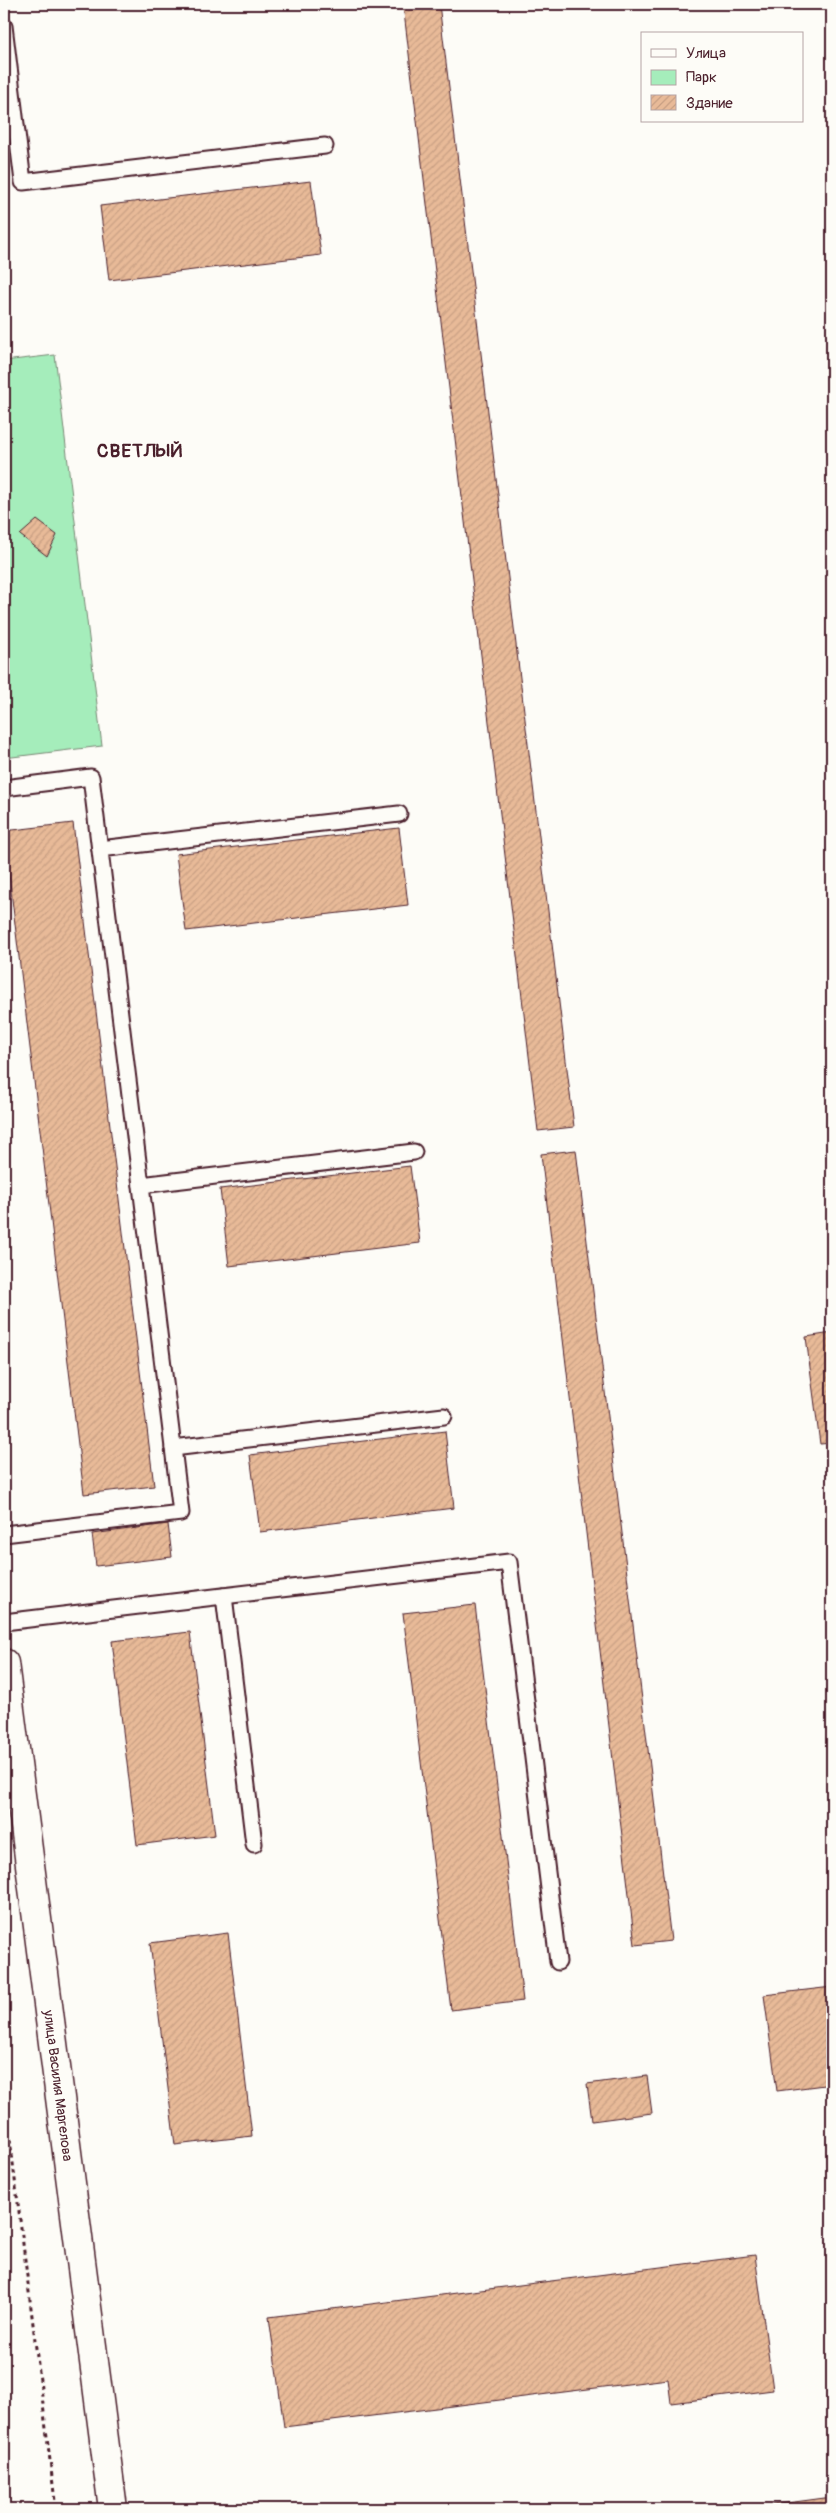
<svg xmlns="http://www.w3.org/2000/svg" width="836" height="2513" font-family="Pangolin,sans-serif">
<style>
.green{fill:#a5edbb;stroke:#788673}
.building{fill:url(#building-hatch);stroke:#4a1f2b}
.lines{fill:none;stroke-linecap:round;stroke-linejoin:round}
.lane-casing{stroke:#4a1f2b;stroke-width:19}
.street-casing{stroke:#4a1f2b;stroke-width:31}
.path{stroke:#4a1f2b;stroke-width:3;stroke-dasharray:4 4;stroke-linecap:butt}
.lane{stroke:#fdfcf7;stroke-width:15}
.street{stroke:#fdfcf7;stroke-width:28}
.labels{text-anchor:middle;dominant-baseline:central;stroke-width:4;stroke-linejoin:round;paint-order:stroke}
.street-label{font-size:14px;fill:#4a1f2b;stroke:#fdfcf7}
.district-label{font-size:19px;font-weight:bold;letter-spacing:1px;fill:#4a1f2b;stroke:#fdfcf7}
</style>
<defs>
<pattern id="building-hatch" width="6" height="6" patternUnits="userSpaceOnUse" patternTransform="scale(1.25)"><rect width="6" height="6" fill="#e8ba98"/><path d="M-1 1l2-2M0 6l6-6M5 7l2-2" fill="none" stroke="#c89f83"/></pattern>
</defs>
<rect width="100%" height="100%" fill="#fdfcf7"/>
<filter id="ink" filterUnits="userSpaceOnUse"><feTurbulence type="fractalNoise" baseFrequency=".02" numOctaves="2"/><feDisplacementMap in="SourceGraphic" scale="10" xChannelSelector="R" yChannelSelector="G"/><feConvolveMatrix kernelMatrix="1 2 1 2 8 2 1 2 1" color-interpolation-filters="sRGB"/></filter>
<g filter="url(#ink)">
<path class="green" d="M55,355L102,746L4,758V361Z"/>
<g class="building">
<path d="M403,4H439L574,1127L538,1131Z"/>
<path d="M311,181L321,255L109,280L100,206Z"/>
<path d="M4,267L8,305H4Z"/>
<path d="M37,520L57,535L47,556L20,535Z"/>
<path d="M73,823L154,1486L84,1494L4,833V831Z"/>
<path d="M399,828L408,905L186,931L176,854Z"/>
<path d="M576,1150L671,1941L635,1945L541,1154Z"/>
<path d="M410,1166L420,1243L229,1266L220,1189Z"/>
<path d="M832,1333V1443L820,1444L806,1337Z"/>
<path d="M445,1431L454,1508L260,1532L250,1455Z"/>
<path d="M168,1524L172,1557L96,1566L92,1534Z"/>
<path d="M475,1605L523,2001L451,2010L403,1613Z"/>
<path d="M190,1632L215,1835L137,1845L112,1641Z"/>
<path d="M228,1933L252,2136L175,2145L150,1943Z"/>
<path d="M832,1987V2084L777,2091L764,1995Z"/>
<path d="M647,2076L652,2113L592,2121L587,2084Z"/>
<path d="M755,2255L773,2390L671,2403L668,2379L284,2427L269,2317Z"/>
<path d="M832,2497V2509H773L772,2505Z"/>
</g>
<g class="lines">
<g class="lane-casing">
<g id="lane">
<path d="M4,26L23,182L325,146"/>
<path d="M4,788L91,777L181,1513L4,1534"/>
<path d="M100,849L399,814"/>
<path d="M141,1185L414,1152"/>
<path d="M173,1448L444,1416"/>
<path d="M224,1596L254,1844"/>
<path d="M4,1622L509,1562L558,1962"/>
</g>
</g>
<g class="street-casing">
<g id="street">
<path id="s1" d="M4,1663L113,2509"/>
</g>
</g>
<path class="path" d="M4,2091L56,2509"/>
<use href="#lane" class="lane"/>
<use href="#street" class="street"/>
</g>
</g>
<g class="labels">
<g class="street-label">
<text stroke="none"><textPath href="#s1" startOffset="426">улица Василия Маргелова</textPath></text>
</g>
<g class="district-label">
<text x="140" y="451">СВЕТЛЫЙ</text>
</g>
</g>
<rect width="836" height="2513" fill="none" stroke="#fdfcf7" stroke-width="20"/>
<rect x="10" y="10" width="816" height="2493" fill="none" stroke="#4a1f2b" stroke-width="2" filter="url(#ink)"/>
<rect x="641" y="32" width="162" height="90" fill="#fdfcf7" stroke="#b5a4a5"/>
<rect x="651" y="49" width="25" height="8" fill="#fdfcf7" stroke="#b5a4a5"/>
<text x="686" y="58" font-size="15" fill="#4a1f2b">Улица</text>
<rect x="651" y="70" width="25" height="15" fill="#a5edbb" stroke="#b5a4a5"/>
<text x="686" y="82" font-size="15" fill="#4a1f2b">Парк</text>
<rect x="651" y="95" width="25" height="15" fill="url(#building-hatch)" stroke="#b5a4a5"/>
<text x="686" y="108" font-size="15" fill="#4a1f2b">Здание</text>
</svg>
